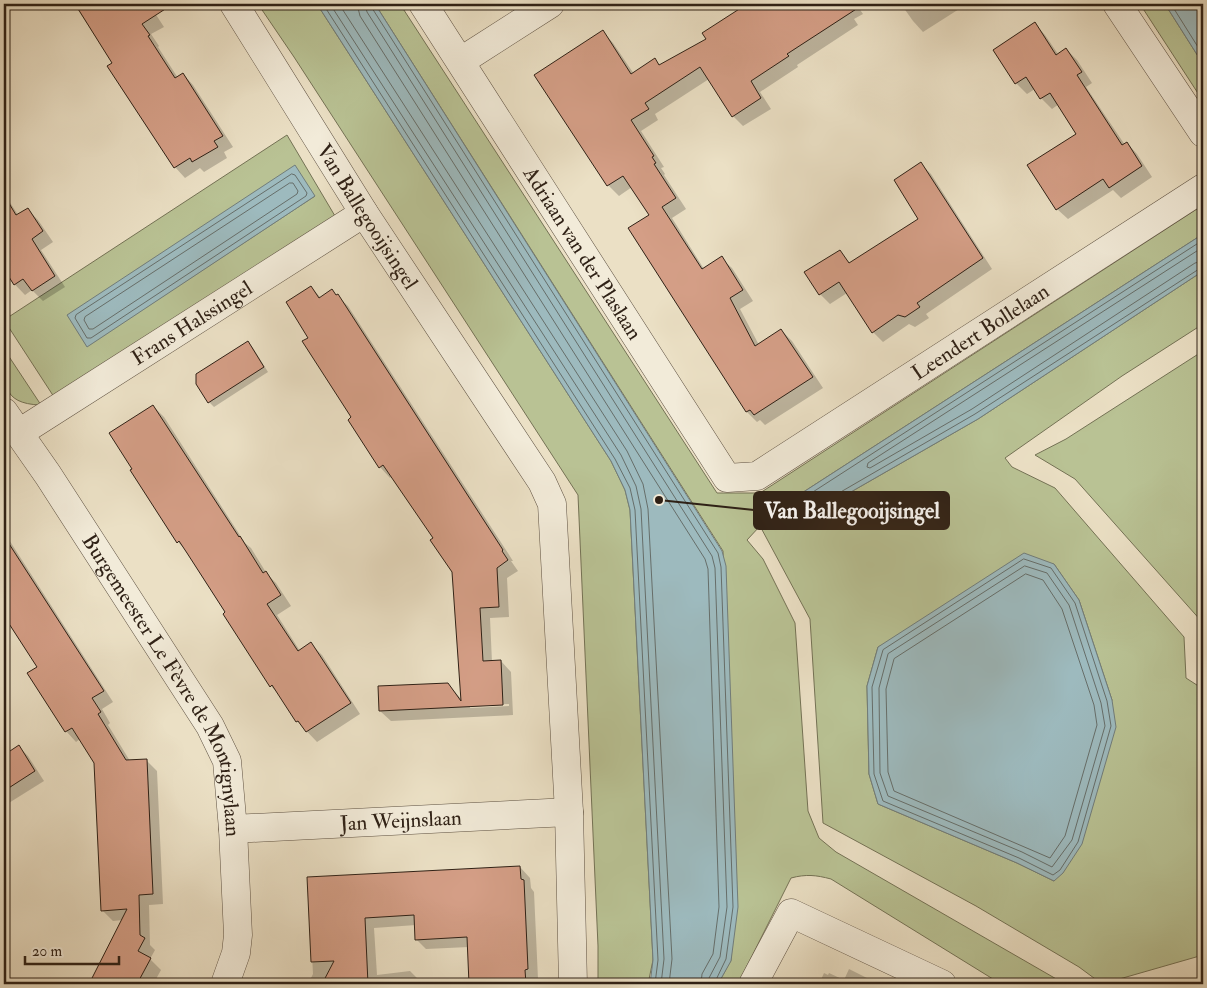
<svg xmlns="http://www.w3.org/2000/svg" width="1207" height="988" font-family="'IM FELL Double Pica',serif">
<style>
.green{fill:#b9c294;stroke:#747255;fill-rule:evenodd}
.water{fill:#9dbabe;stroke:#717d7b}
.shadow{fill:#0003;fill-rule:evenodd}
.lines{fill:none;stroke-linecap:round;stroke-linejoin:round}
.shore{stroke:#666e6a;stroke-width:1}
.building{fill:#d49e86;stroke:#2f2116}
.minor-casing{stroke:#5e5142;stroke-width:29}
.minor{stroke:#f2ebd9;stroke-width:28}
.labels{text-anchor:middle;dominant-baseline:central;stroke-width:5;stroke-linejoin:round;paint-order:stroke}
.street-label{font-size:21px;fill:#2f2116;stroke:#f2ebd9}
.leader{fill:none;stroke:#2f2116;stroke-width:2}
.callout-dot{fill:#2f2116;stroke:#f2ebd9;stroke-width:2}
.callout{fill:#2f2116;stroke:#2f2116;stroke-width:2}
.callout-label{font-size:22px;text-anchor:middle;font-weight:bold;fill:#fff}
</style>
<rect width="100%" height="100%" fill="#ebe0c5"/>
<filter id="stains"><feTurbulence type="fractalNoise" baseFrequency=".004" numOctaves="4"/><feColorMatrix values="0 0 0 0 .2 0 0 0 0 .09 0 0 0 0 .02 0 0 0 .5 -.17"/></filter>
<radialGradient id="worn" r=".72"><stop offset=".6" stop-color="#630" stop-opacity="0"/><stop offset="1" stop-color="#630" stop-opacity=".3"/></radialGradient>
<g class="green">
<path d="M258,4H317L611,461L625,490L630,510L653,960L648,984H598V946L578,495L294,57Z"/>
<path d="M375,4H400L717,493H760L1203,205V234L774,511L787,523L802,520L978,419L1203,271V324L1122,376L1005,458L1012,467L1055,488L1184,637L1186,678L1203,689V955L1102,984L1079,967L976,906L823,823L810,619L760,526L747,540L763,559L795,623L808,811L819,838L836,852L1065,984H1001L831,879C816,875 806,874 791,878L738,984H718L731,960L723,551ZM1054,564L1079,600L1112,700L1054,881L1017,863L878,804L869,774L867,686L878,647Z"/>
<path d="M1140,4H1165L1203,64V101Z"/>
<path d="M287,135L335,216L54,397L4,320ZM315,196L87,346L68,315Z"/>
<path d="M4,349L41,405C0,404 4,381 4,349Z"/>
<path d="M1203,351V623L1075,479L1035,455L1066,439Z"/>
</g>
<g class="water">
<path d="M317,4H375L722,551L726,566L738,907L731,961L718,984H650L653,960L630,510L625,490L611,461Z"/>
<path d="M1165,4H1203V64Z"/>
<path d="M295,165L315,196L87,347L67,315Z"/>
<path d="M1203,234V271L978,419L802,520L787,523L774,511Z"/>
<path d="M1024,553L1054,564L1079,600L1112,700L1116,727L1082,844L1063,873L1054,881L1017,863L878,804L869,774L867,686L878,647Z"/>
</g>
<g class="shadow">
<path d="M74,4H149L164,27L151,34L159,46L158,47L178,78L183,74L193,85L233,147L224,152L227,158L204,172L200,168L185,178L175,167L113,63Z"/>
<path d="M754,4H856L863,14L854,19L858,25L797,65L798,67L760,92L771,109L743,126L733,116L709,79L655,114L658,120L641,131L664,167L661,168L665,174L664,175L686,209L672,218L704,269L721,258L732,268L753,301L740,309L759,345L781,330L792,341L823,388L765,425L760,420L757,422L747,412L629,229L651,215L632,187L619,196L608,185L603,32L613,43L634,74L655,60L660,65L707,39Z"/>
<path d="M901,4H967L923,32L913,21Z"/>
<path d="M1035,24L1045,35L1058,54L1066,49L1077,60L1092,83L1086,87L1125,145L1127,143L1137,154L1152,177L1121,198L1113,190L1068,219L1057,209L1078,134L1059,104L1052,109L1041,98L1035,89L1027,94L1016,83Z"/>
<path d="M921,164L931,174L992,269L926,314L929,318L915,327L909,324L883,342L873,332L847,293L830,304L820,294L839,251L851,264L920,219Z"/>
<path d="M4,193L18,215L27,209L38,220L53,242L41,250L65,287L43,301L32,290L25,295L4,273Z"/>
<path d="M311,287L321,298L332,291L348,306L513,561H511L518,571L507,578L509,617L490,618L492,662L501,661L511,672L513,715L391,721L380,711L448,684L462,700L453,572L435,538L392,476L390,478L380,467L310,338ZM509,704V706L470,708V705Z"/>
<path d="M248,342L253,348L268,372L214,407L209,402Z"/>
<path d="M153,406L164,417L245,543L251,548L267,574L276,583L291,606L277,615L300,651L311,644L322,655L360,714L317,742L297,721L281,697L271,686L227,613L188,552L178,542L134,469Z"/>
<path d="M4,532L113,702L102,709L110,723L108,725L130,761L146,760L157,771L163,904L149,905L150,945L155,950L150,959L161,970L156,979L158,982L157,984H90L123,920L113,921L102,910L95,762L80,739L76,742L66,731L38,667L4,613Z"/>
<path d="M19,747L28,756L44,781L4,806V756Z"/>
<path d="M520,867L530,878L531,888L534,892L538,979L535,980V984H471L469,947L426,949L416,939V925L374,928L377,975L410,971L420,981L421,984H308L313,974L308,878Z"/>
<path d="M849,969L879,984H819L824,973L828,975L829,973L844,980Z"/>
</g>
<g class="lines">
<g class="shore">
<path d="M323,4L615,459L630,488L635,510L658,960L655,984"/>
<path d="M330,4L621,455L636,486L641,509L664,959L661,984"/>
<path d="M339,4L627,451L643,484L648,509L672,959L669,984"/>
<path d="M357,4L360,16L705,559L708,569L719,907L713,954L702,974L701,984"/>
<path d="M365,4L367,12L712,556L715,568L727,907L720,957L709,978L708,984"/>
<path d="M371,4L372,8L718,553L721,567L733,907L726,959L714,984"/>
<path d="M1171,4L1203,55"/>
<path d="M292,174L295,175L307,193L306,196L91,338H87L75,318L76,315Z"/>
<path d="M290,183H293L298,191L297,194L93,329H89L84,320L85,317Z"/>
<path d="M1203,240L785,510L784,513L789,517L801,515L975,414L1199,269L1203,268"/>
<path d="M1203,247L868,463L867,467L870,468L972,409L1195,263L1203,261"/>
<path d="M1024,559L1051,568L1075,603L1107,701L1111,726L1078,842L1060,870L1053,875L1019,858L883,801L874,774L872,687L883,650Z"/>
<path d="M1025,566L1047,573L1069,605L1101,703L1105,726L1072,840L1052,867L1022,852L888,796L880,773L879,688L888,654Z"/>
<path d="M1026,574L1043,580L1062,609L1094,705L1097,725L1065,836L1050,858L894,791L888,772L886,689L894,659Z"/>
</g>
</g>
<g class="building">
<path d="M75,4H173L142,24L150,35L148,36L175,78L183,73L223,136L214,141L218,147L192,162L190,158L174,168L107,66L112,63Z"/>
<path d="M747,4H864L787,54L789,56L751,81L761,98L732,117L700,67L645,103L649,109L631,120L654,156L652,157L656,163L654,164L676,198L662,207L702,269L722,256L743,290L730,298L755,346L781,329L813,377L754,415L750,410L746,412L628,228L649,215L623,176L607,186L534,75L603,30L631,74L655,58L659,65L706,39L702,33Z"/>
<path d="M1035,22L1056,55L1066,48L1082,72L1077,75L1122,145L1127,142L1142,166L1109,188L1103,179L1056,210L1027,165L1076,134L1050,93L1040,99L1026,77L1015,84L993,50Z"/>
<path d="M921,162L983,258L917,303L920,307L905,317L898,315L872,333L839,282L819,295L804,272L840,250L849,263L918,219L894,180Z"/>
<path d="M4,195L16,215L28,208L43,231L32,239L55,276L32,291L23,279L14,285L4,269Z"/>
<path d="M311,286L319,298L332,289L336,295L338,294L503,550L502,551L508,560L497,568L499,607L480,608L483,661L501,660L503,705L379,711L378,686L448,683L461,701L452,572L430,540L433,538L383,465L379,468L348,420L351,417L302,341L308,338L286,302Z"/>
<path d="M248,341L264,367L208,403L196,384V374Z"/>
<path d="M153,405L239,537L240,536L263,573L266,571L281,595L267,604L298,651L311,642L351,703L306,732L298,721L296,722L272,685L270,687L223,614L225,612L187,553L179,541L177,543L130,470L132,469L109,433Z"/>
<path d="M4,536L104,691L92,698L101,712L98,714L126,760L147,759L153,894L139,895L140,935L145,938L138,951L151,958L137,984H89L127,909L101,911L94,763L72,728L65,732L27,673L37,667L4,616Z"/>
<path d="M19,745L35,771L4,791V755Z"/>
<path d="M520,866L521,879L524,880L528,969L525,970L526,984H469L467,937L415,940L414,915L365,918L368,984H322L334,961L311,962L307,877Z"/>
</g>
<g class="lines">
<g class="minor-casing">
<g id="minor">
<path id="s1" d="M234,4L364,213L542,482L552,504L569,812L573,984"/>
<path id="s2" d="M423,4L727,478L757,476L1203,188"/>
<path d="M1117,4L1203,133"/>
<path d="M461,61L550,4"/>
<path id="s3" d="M4,412L48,475L210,726L227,761L233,829L238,935L236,953L225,984"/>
<path id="s4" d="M19,433L364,213"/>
<path id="s5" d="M233,829L569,812"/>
<path d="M753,984L791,913L942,984"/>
</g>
</g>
<use href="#minor" class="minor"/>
</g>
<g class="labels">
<g class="street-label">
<text stroke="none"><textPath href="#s1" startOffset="251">Van Ballegooijsingel</textPath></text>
<text stroke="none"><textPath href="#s2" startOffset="296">Adriaan van der Plaslaan</textPath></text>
<text stroke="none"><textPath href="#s4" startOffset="205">Frans Halssingel</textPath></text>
<text stroke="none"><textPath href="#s2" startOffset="859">Leendert Bollelaan</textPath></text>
<text stroke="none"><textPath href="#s3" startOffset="320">Burgemeester Le Fèvre de Montignylaan</textPath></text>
<text stroke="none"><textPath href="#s5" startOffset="168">Jan Weijnslaan</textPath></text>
</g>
</g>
<path class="leader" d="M659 500L754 510"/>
<circle class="callout-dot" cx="659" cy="500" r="5"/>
<rect class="callout" x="754" y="492" width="195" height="37" rx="5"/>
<g class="callout-label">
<text x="852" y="518">Van Ballegooijsingel</text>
</g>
<rect width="1207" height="988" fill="none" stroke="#ebe0c5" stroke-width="20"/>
<rect x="5" y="5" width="1197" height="978" fill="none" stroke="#2f2116" stroke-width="2.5"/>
<rect x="10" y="10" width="1187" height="968" fill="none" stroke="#2f2116"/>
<path d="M25 956v8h94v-8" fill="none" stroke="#2f2116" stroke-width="2.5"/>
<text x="32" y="956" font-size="15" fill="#2f2116" stroke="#f2ebd9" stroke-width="4" paint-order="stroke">20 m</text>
<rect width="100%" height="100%" filter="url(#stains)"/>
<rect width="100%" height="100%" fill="url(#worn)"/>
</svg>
